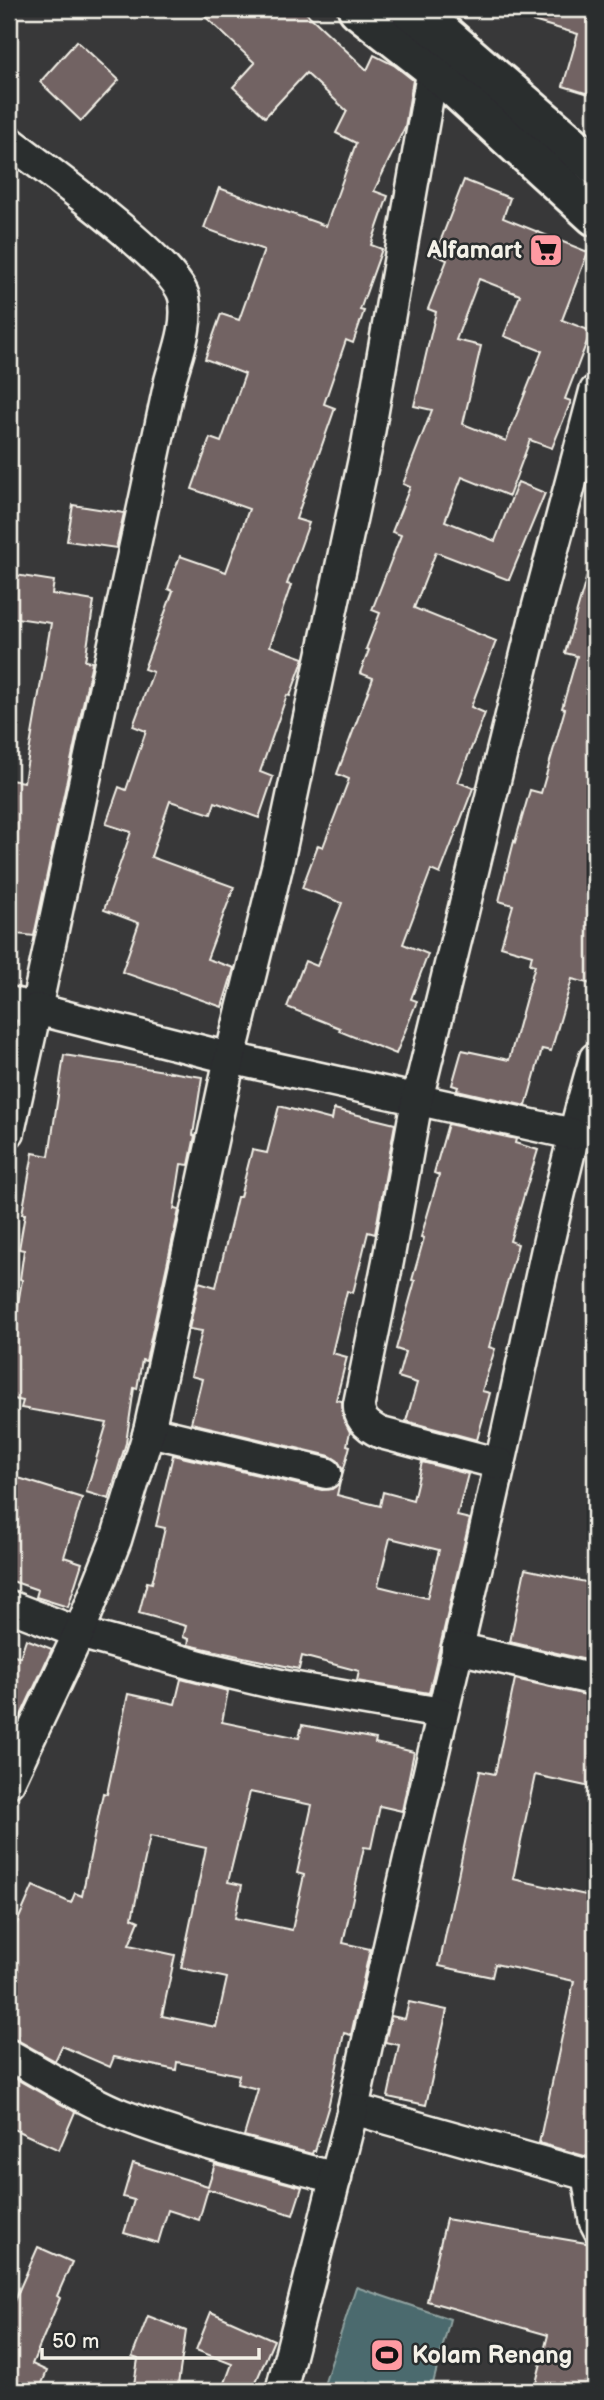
<svg xmlns="http://www.w3.org/2000/svg" width="604" height="2400" font-family="'Balsamiq Sans',sans-serif">
<style>
.water{fill:#4c6b6e;stroke:#8fa19f;stroke-width:2}
.building{fill:#726363;stroke:#f4f1e8;stroke-width:2;fill-rule:evenodd}
.lines{fill:none;stroke-linecap:round;stroke-linejoin:round}
.lane-casing{stroke:#f4f1e8;stroke-width:19}
.street-casing{stroke:#f4f1e8;stroke-width:35}
.highway-casing{stroke:#f4f1e8;stroke-width:44}
.lane{stroke:#2a2d2e;stroke-width:14}
.street{stroke:#2a2d2e;stroke-width:30}
.highway{stroke:#2a2d2e;stroke-width:38}
.labels{text-anchor:middle;dominant-baseline:central;stroke-width:5;stroke-linejoin:round;paint-order:stroke}
.poi-label{font-size:24px;font-weight:bold;fill:#f4f1e8;stroke:#2a2d2e;text-anchor:end}
</style>
<rect width="100%" height="100%" fill="#383839"/>
<filter id="ink" filterUnits="userSpaceOnUse"><feTurbulence type="fractalNoise" baseFrequency=".0143" numOctaves="2"/><feDisplacementMap in="SourceGraphic" scale="14" xChannelSelector="R" yChannelSelector="G"/><feConvolveMatrix kernelMatrix="1 2 1 2 8 2 1 2 1" color-interpolation-filters="sRGB"/></filter>
<g filter="url(#ink)">
<path class="water" d="M356,2287L450,2319L431,2391H322Z"/>
<g class="building">
<path d="M197,9H302L367,70L374,55L394,65L413,80L405,127L374,191L388,196L371,245L382,249L360,310L364,311L353,343L346,340L324,404L335,408L296,519L309,523L287,584L291,585L270,646L304,658L290,696L287,695L260,772L273,777L259,818L215,802L211,814L170,801L151,857L234,887L207,959L234,968L222,1007L122,972L139,923L104,910L131,832L106,824L119,787L126,790L146,731L133,726L153,672L144,669L173,591L168,589L180,556L226,572L249,509L192,489L210,438L221,442L245,374L205,359L221,314L239,320L264,250L204,228L219,188L326,226L356,143L336,133L347,111L306,73L265,117L233,87L255,63Z"/>
<path d="M513,9H595V96L563,86L578,34L512,15Z"/>
<path d="M77,41L119,80L81,121L40,82Z"/>
<path d="M464,180L510,198L503,218L588,252L562,320L591,331L565,399L571,401L552,448L530,440L509,496L462,477L445,521L495,541L518,482L545,493L509,580L436,552L414,608L496,641L471,707L485,713L458,782L473,788L440,874L431,870L403,944L428,954L411,999L417,1001L396,1054L339,1031L340,1028L287,1007L305,961L317,966L342,903L302,888L318,845L323,847L349,779L337,774L373,678L360,673L369,650L366,649L380,613L372,610L401,535L392,532L410,487L403,484L432,410L414,406L436,312L428,309L447,260L435,255ZM479,279L520,295L504,336L542,351L506,441L463,424L481,346L456,340Z"/>
<path d="M73,505L124,513L116,548L67,541Z"/>
<path d="M588,572L595,573V985L572,979L551,1051L542,1049L526,1106L457,1090L458,1087L452,1085L462,1050L509,1060L535,965L530,964L532,955L501,946L513,905L499,901L514,841L515,842L530,790L541,793L565,709L562,708L577,656L565,653Z"/>
<path d="M9,574L54,581L52,594L94,601L85,661L92,662L34,936L9,933V780L24,782L51,623L9,617Z"/>
<path d="M64,1055L202,1077L193,1135L195,1136L189,1165L181,1164L174,1209L179,1210L146,1361L142,1360L137,1389L134,1388L126,1443L109,1499L86,1492L107,1423L21,1408L23,1401L9,1398V1338L12,1339L22,1280L20,1279L24,1250L19,1249L25,1214H22L33,1153L49,1156Z"/>
<path d="M279,1106L332,1120L334,1109L395,1124L375,1234L368,1232L353,1293L347,1291L332,1353L347,1357L336,1400L342,1401L343,1418L350,1432L347,1445L350,1446L343,1472L338,1461L330,1456L191,1423L202,1379L191,1376L202,1331L189,1329L199,1282L216,1287L237,1197H240L252,1150L267,1153Z"/>
<path d="M448,1124L516,1139L515,1143L538,1150L510,1241L518,1244L489,1347L495,1349L482,1391L490,1393L477,1440L406,1421L417,1383L398,1377L405,1352L396,1349L415,1281L412,1280L424,1238L421,1237L439,1175L434,1173Z"/>
<path d="M173,1455L322,1490L332,1489L340,1482L337,1495L380,1506L383,1492L413,1500L422,1462L468,1474L457,1516L470,1519L429,1693L357,1681L359,1671L302,1656L299,1669L188,1645L189,1639L183,1637L186,1626L139,1613L147,1582L152,1583L165,1528L156,1526ZM390,1538L439,1550L427,1598L378,1586Z"/>
<path d="M9,1475L82,1498L64,1557L82,1563L68,1607L36,1597L38,1590L9,1580Z"/>
<path d="M525,1569L595,1584V1662L510,1642Z"/>
<path d="M26,1639L52,1649L9,1741V1653L20,1657Z"/>
<path d="M181,1679L228,1691L222,1722L299,1738L302,1725L376,1739L375,1743L414,1752L402,1811L380,1806L371,1848L364,1847L343,1943L370,1949L351,2035L344,2033L328,2108L315,2151H313L312,2154L244,2136L258,2089L237,2084L239,2075L177,2062L176,2070L114,2057L110,2067L62,2046L55,2061L17,2040L9,2038V1921L16,1925L33,1886L71,1903L75,1893L82,1896L103,1793L107,1794L128,1694L175,1704ZM250,1792L312,1805L297,1873L304,1875L292,1930L235,1918L242,1885L228,1882ZM150,1836L206,1848L181,1968L227,1978L216,2027L162,2016L175,1955L129,1945L139,1921L132,1918Z"/>
<path d="M515,1679L595,1697V1788L535,1775L513,1879L595,1897V2159L539,2143L574,1981L495,1964L492,1977L439,1966L480,1771L495,1774Z"/>
<path d="M409,2002L447,2010L426,2105L388,2097L399,2045L385,2042L391,2016L405,2019Z"/>
<path d="M9,2075L75,2112L59,2150L9,2127Z"/>
<path d="M133,2163L208,2186L215,2164L302,2187L293,2215L208,2189L199,2220L168,2210L158,2243L124,2233L134,2200L123,2197Z"/>
<path d="M446,2219L586,2243L595,2249V2391H534L548,2335L427,2301Z"/>
<path d="M38,2247L72,2262L57,2296L60,2298L32,2364L47,2371L39,2391H9V2313Z"/>
<path d="M211,2312L274,2340L252,2391H222L232,2364L196,2350Z"/>
<path d="M148,2316L186,2331L177,2391H133L138,2359L132,2357Z"/>
</g>
<g class="lines">
<g class="lane-casing">
<path id="lane" d="M579,2173L587,2224L595,2239"/>
</g>
<g class="street-casing">
<g id="street">
<path d="M9,141C43,168 176,262 184,297C190,325 177,355 170,381L36,1009L9,1002"/>
<path d="M595,1058C556,1191 531,1328 500,1464C452,1679 399,1893 353,2109L595,2177"/>
<path d="M9,1132L36,1009L230,1058L573,1134"/>
<path d="M149,1431L326,1473"/>
<path d="M500,1464L381,1433C368,1427 358,1419 359,1404L388,1261L417,1100L535,617L595,391"/>
<path d="M9,1606L79,1633L204,1667L285,1686L441,1713"/>
<path d="M457,1648L595,1680"/>
<path d="M9,1782L79,1633L116,1540L149,1431L230,1058L277,867L367,445L433,68"/>
<path d="M9,2055C46,2075 82,2099 122,2115C191,2142 265,2159 336,2178"/>
<path d="M281,2391L353,2109"/>
</g>
</g>
<g class="highway-casing">
<g id="highway">
<path d="M358,9L433,68L595,216"/>
<path d="M409,9L441,32L595,165"/>
</g>
</g>
<use href="#lane" class="lane"/>
<use href="#street" class="street"/>
<use href="#highway" class="highway"/>
</g>
</g>
<defs>
<g id="supermarket-square" transform="scale(1.75)"><rect x="-9" y="-9" width="18" height="18" rx="4" fill="#ff9aa2" stroke="#2a2d2e"/><path d="M-6-5.5h2.5l.6 2H6L4.5 2H-2.5L-4.4-4H-6ZM-1.5 3.2a1.3 1.3 0 1 0 .1 0ZM3 3.2a1.3 1.3 0 1 0 .1 0Z" fill="#111"/></g>
<g id="stadium-square" transform="scale(1.75)"><rect x="-9" y="-9" width="18" height="18" rx="4" fill="#ff9aa2" stroke="#2a2d2e"/><path d="M0-5a6.5 5 0 1 0 0 10a6.5 5 0 1 0 0-10ZM-3.5-1.8h7v3.6h-7Z" fill="#111"/></g>
</defs>
<g fill-rule="evenodd">
<use href="#supermarket-square" x="546" y="250"/>
<use href="#stadium-square" x="387" y="2355"/>
</g>
<g class="labels">
<g class="poi-label">
<text x="522" y="250">Alfamart</text>
<text x="412" y="2355" text-anchor="start">Kolam Renang</text>
</g>
</g>
<rect width="604" height="2400" fill="none" stroke="#2a2d2e" stroke-width="35"/>
<rect x="18" y="18" width="569" height="2365" fill="none" stroke="#f4f1e8" stroke-width="2.5" filter="url(#ink)"/>
<path d="M42 2348v10h217v-10" fill="none" stroke="#f4f1e8" stroke-width="3.5"/>
<text x="52" y="2348" font-size="21" fill="#f4f1e8" stroke="#2a2d2e" stroke-width="5" paint-order="stroke">50 m</text>
</svg>
